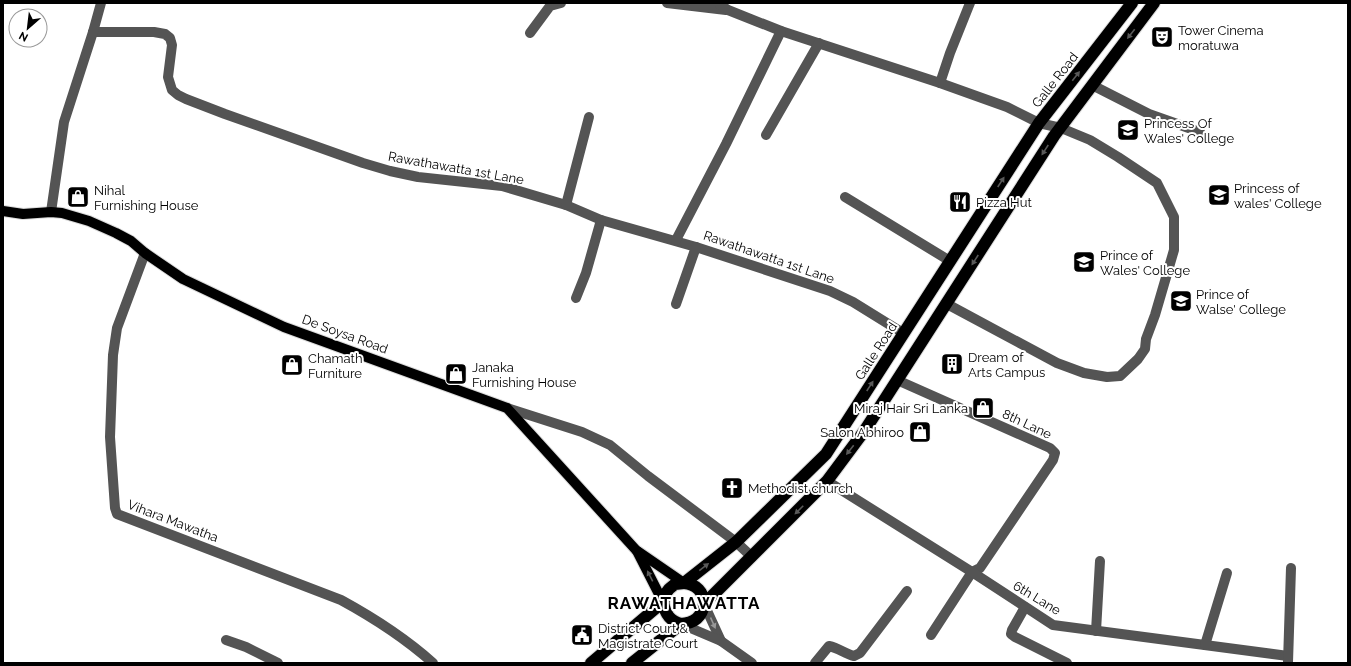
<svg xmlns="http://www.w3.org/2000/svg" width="1351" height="666" font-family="Raleway,sans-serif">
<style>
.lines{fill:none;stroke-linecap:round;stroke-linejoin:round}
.major-casing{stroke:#dbdbdb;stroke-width:12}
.highway-casing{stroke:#dbdbdb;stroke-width:14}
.minor{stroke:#545454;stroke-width:10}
.major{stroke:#000;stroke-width:10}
.highway{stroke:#000;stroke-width:12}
.oneway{fill:#595959}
.oneway2{fill:#989898}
.labels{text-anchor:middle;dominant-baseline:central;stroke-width:4;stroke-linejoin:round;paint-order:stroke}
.poi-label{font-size:13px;fill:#000;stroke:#fff;text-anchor:start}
.street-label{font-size:13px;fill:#000;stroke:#fff}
.district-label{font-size:17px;font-weight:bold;letter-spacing:1px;fill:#000;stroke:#fff}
</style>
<rect width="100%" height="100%" fill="#fff"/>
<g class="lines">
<g class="major-casing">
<g id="major">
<path d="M3,211L23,214L51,212L62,213L89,221L116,233L131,241L145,253L183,279L284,327L507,408L636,550L684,583"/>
<path d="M637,551L663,602"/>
</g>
</g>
<g class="highway-casing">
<g id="highway">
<path d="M684,583C696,584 704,592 704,604"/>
<path d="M663,602C665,614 670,621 681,624"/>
<path d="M591,663L663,602L666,593L669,589L675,584L684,583L736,542L826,454L1039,123L1132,3"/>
<path d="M632,663L681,624C694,623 702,617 704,604L827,481L865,430L1054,136L1154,3"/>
</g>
</g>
<g class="minor">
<path d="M667,3L726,10"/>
<path d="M718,3L728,10L781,31L940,83L1007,107L1039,123L1061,128L1090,140L1118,157L1157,183L1174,217V250L1155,315L1146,339L1145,349L1138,359L1120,376L1107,377L1084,373L1057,363L947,304"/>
<path d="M93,32H154L165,34L170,38L172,45L168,77L172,90L178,95L186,99L225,114L363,163L390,171L418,177L502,186L566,205L601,220L696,247L830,291L853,302L903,333"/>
<path d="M530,33L550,6L561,3"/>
<path d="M940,83L950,53L970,3"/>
<path d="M1092,85L1149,114L1200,132"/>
<path d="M766,135L819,43"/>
<path d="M845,197L950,261"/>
<path d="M566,205L589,117"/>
<path d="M51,212L64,122L93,32L101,3"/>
<path d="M676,240L726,144L781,31"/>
<path d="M145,253L117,328L113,355L110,437L115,508L117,514L341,600C374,618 405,638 433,663"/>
<path d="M576,298L586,273L601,220"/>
<path d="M676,304L696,247"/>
<path d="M897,380L1050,448L1055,453L1053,460L980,568L972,572L931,635"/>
<path d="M507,408L582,432L610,445L648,476L736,542L752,557"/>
<path d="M827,481L972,572L1053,625L1288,656"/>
<path d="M704,604L721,641"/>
<path d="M1025,607L1012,630L1011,634L1015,637L1067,663"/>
<path d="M681,624L721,641L752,663"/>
<path d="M1096,631L1100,561"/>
<path d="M226,640L246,647L278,663"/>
<path d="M1205,645L1227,573"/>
<path d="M1288,662L1291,568"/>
<path d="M815,663L829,646C839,648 845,654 854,656L860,653L907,591"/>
</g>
<use href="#major" class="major"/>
<use href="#highway" class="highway"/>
</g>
<defs><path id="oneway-solid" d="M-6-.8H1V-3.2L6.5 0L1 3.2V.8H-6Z"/></defs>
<g class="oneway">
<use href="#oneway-solid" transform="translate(1131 34) rotate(128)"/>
<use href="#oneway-solid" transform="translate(1076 76) rotate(-52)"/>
<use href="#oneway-solid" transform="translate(1045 150) rotate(123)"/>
<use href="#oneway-solid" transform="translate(1001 182) rotate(-57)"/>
<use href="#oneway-solid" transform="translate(975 260) rotate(123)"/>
<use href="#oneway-solid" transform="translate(870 386) rotate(-57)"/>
<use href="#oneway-solid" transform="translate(850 450) rotate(128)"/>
<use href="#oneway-solid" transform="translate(799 510) rotate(135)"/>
<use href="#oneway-solid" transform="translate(704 567) rotate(-38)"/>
<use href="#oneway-solid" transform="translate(650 576) rotate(-117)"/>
</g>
<use class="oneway2" href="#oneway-solid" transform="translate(713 623) rotate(66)"/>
<defs>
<g id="theatre-square" transform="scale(1.15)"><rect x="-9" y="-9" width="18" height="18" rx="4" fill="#000" stroke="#fff"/><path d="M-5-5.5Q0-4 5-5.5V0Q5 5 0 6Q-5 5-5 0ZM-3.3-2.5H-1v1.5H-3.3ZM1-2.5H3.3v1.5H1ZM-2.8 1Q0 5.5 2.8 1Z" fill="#fff"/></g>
<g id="school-square" transform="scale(1.15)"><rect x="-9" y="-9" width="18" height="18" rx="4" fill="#000" stroke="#fff"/><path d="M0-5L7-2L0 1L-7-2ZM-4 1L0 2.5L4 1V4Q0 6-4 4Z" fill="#fff"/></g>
<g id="university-square" transform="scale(1.15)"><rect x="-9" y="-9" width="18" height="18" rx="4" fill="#000" stroke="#fff"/><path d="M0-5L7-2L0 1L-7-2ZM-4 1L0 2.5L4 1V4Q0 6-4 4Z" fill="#fff"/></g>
<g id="shop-square" transform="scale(1.15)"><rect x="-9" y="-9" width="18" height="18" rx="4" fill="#000" stroke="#fff"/><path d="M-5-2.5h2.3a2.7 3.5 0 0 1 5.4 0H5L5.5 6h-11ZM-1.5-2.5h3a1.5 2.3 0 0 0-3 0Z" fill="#fff"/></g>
<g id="restaurant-square" transform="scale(1.15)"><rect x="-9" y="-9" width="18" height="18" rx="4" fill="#000" stroke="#fff"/><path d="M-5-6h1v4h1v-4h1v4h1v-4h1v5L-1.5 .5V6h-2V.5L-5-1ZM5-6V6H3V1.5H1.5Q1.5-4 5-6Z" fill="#fff"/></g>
<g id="building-square" transform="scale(1.15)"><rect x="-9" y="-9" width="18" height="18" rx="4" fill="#000" stroke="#fff"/><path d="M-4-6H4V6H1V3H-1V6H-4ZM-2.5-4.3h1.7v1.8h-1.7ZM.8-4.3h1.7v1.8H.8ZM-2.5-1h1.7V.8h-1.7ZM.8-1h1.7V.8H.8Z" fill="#fff"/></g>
<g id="church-square" transform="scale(1.15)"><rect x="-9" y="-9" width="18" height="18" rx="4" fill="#000" stroke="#fff"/><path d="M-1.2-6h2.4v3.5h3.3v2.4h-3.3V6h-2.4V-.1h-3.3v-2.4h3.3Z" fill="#fff"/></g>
<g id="civic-square" transform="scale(1.15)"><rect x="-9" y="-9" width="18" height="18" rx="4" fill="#000" stroke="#fff"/><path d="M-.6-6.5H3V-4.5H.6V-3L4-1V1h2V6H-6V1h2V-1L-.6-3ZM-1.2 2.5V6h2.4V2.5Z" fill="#fff"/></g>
</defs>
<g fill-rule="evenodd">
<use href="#theatre-square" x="1162" y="37"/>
<use href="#school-square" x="1128" y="130"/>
<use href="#university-square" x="1219" y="195"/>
<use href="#shop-square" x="78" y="197"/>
<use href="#restaurant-square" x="960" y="202"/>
<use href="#school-square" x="1084" y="262"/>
<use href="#university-square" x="1181" y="301"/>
<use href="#building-square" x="952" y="364"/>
<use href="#shop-square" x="292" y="365"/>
<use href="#shop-square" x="456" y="374"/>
<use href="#shop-square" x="983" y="408"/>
<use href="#shop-square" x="920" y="432"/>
<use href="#church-square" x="732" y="488"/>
<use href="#civic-square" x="582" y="635"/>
</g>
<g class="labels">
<g class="poi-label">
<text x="1178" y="30">Tower Cinema<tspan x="1178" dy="15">moratuwa</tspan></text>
<text x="1144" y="123">Princess Of<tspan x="1144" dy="15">Wales' College</tspan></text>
<text x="1234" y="188">Princess of<tspan x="1234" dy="15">wales' College</tspan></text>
<text x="94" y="190">Nihal<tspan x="94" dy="15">Furnishing House</tspan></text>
<text x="976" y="202">Pizza Hut</text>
<text x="1100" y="255">Prince of<tspan x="1100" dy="15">Wales' College</tspan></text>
<text x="1196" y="294">Prince of<tspan x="1196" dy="15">Walse' College</tspan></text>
<text x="968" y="357">Dream of<tspan x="968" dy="15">Arts Campus</tspan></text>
<text x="308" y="358">Chamath<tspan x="308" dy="15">Furniture</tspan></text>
<text x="472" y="367">Janaka<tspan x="472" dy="15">Furnishing House</tspan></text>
<text x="968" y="408" text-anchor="end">Miraj Hair Sri Lanka</text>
<text x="904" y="432" text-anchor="end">Salon Abhiroo</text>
<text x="748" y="488">Methodist church</text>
<text x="598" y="628">District Court &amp;<tspan x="598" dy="15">Magistrate Court</tspan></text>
</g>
<g class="street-label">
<text transform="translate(1055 80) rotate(-52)">Galle Road</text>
<text transform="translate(456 168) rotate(10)">Rawathawatta 1st Lane</text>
<text transform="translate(769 257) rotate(19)">Rawathawatta 1st Lane</text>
<text transform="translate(345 334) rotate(20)">De Soysa Road</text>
<text transform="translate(876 351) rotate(-57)">Galle Road</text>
<text transform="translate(1027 424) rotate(25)">8th Lane</text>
<text transform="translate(173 521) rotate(21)">Vihara Mawatha</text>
<text transform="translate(1037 598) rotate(31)">6th Lane</text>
</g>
<g class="district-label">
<text x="684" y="603">RAWATHAWATTA</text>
</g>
</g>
<rect width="1351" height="666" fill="none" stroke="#000000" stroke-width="8"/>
<g transform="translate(28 28) rotate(208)"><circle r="19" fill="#ffffff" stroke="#999999"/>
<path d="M0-3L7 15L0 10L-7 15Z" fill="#000000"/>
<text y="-6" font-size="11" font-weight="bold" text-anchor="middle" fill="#000000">N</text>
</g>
</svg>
